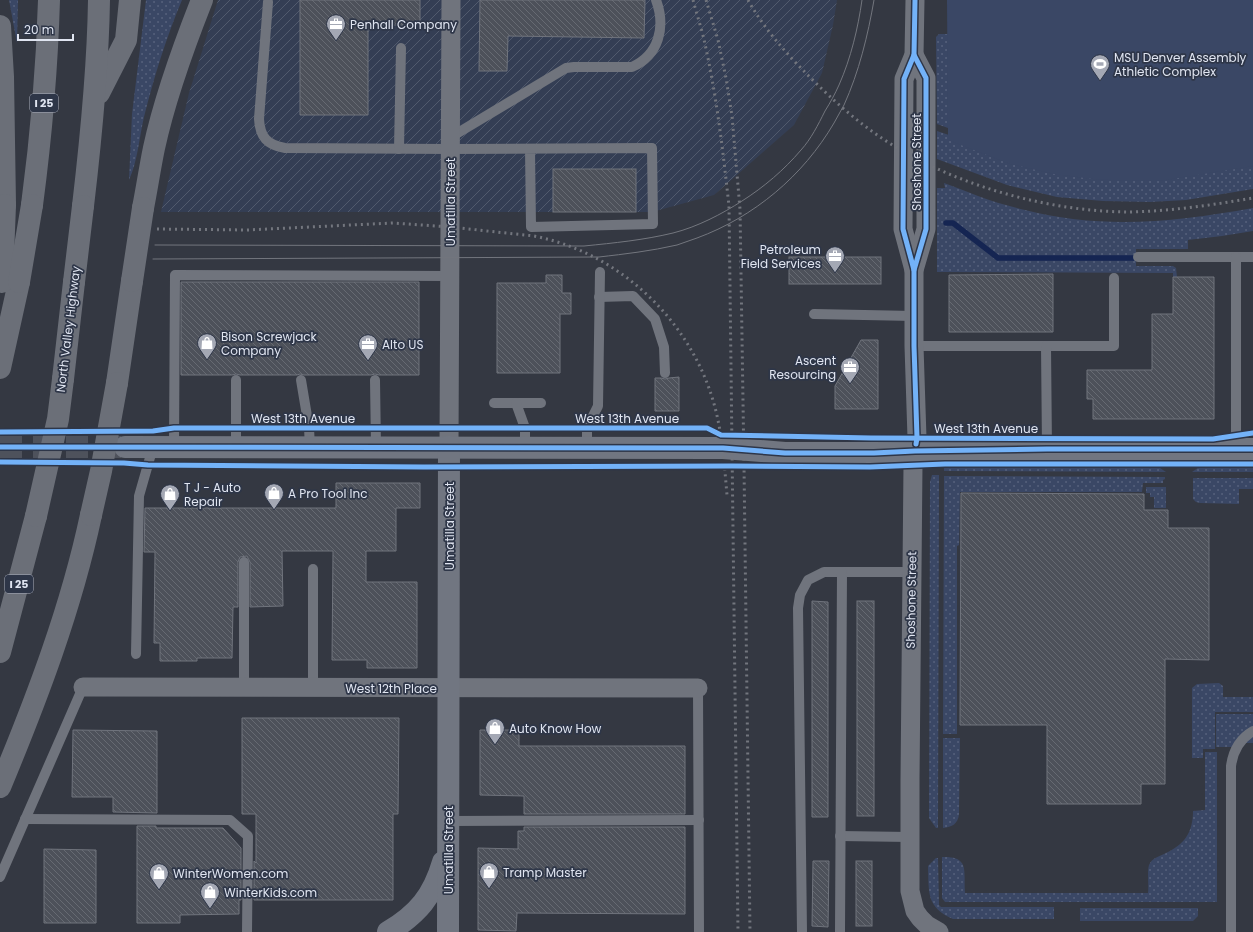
<svg xmlns="http://www.w3.org/2000/svg" width="1253" height="932" font-family="Poppins,sans-serif">
<style>
.industrial{fill:url(#industrial-furrows)}
.grass{fill:url(#grass-dots)}
.garden{fill:#3a4765}
.lines{fill:none;stroke-linecap:round;stroke-linejoin:round}
.stream{stroke:#152552;stroke-width:5.5}
.building{fill:url(#building-back-hatch);stroke:#70747d}
.secondary-tunnel{stroke:#4e525c;stroke-width:22;stroke-dasharray:22 11;stroke-linecap:butt}
.lane{stroke:#70747d;stroke-width:10}
.street{stroke:#70747d;stroke-width:19}
.secondary{stroke:#717681;stroke-width:22}
.highway{stroke:#6b6f78;stroke-width:22}
.tram{stroke:#73767e;stroke-width:1}
.rail{stroke:#73767e;stroke-width:3;stroke-dasharray:2 4;stroke-linecap:butt}
.highway-bridge{stroke:#6b6f78;stroke-width:22}
.cycleway-casing{stroke:#2e3648;stroke-width:8}
.cycleway{stroke:#73b2f8;stroke-width:5}
.labels{text-anchor:middle;dominant-baseline:central;stroke-width:3.5;stroke-linejoin:round;paint-order:stroke}
.shield{fill:#2e3648;stroke:#abb0be;stroke-width:1}
.shield-label{font-size:11px;font-weight:bold;fill:#e0e5f1}
.poi-label{font-size:12px;fill:#e0e5f1;stroke:#2e3648;text-anchor:start}
.street-label{font-size:12px;fill:#e0e5f1;stroke:#2e3648}
</style>
<defs>
<pattern id="industrial-furrows" width="10" height="10" patternUnits="userSpaceOnUse"><rect width="10" height="10" fill="#343e54"/><path d="M-1 1l2-2M0 10L10 0M9 11l2-2" fill="none" stroke="#515a6d"/></pattern>
<pattern id="grass-dots" width="8" height="8" patternUnits="userSpaceOnUse"><rect width="8" height="8" fill="#3a4765"/><path d="M2 2h.1M6 6h.1" fill="none" stroke="#56617c" stroke-width="1.8" stroke-linecap="round"/></pattern>
<pattern id="building-back-hatch" width="6" height="6" patternUnits="userSpaceOnUse"><rect width="6" height="6" fill="#4d515a"/><path d="M-1 5l2 2M0 0l6 6M5-1l2 2" fill="none" stroke="#666a72"/></pattern>
</defs>
<rect width="100%" height="100%" fill="#343842"/>
<path class="industrial" d="M218,0H837L833,25L822,73L794,125L714,195L652,212H161L189,93Z"/>
<g class="grass">
<path d="M9,0H18L17,43Z"/>
<path d="M146,0H182C166,38 154,77 144,117C139,138 138,160 129,180L132,114Z"/>
<path d="M939,34H948V128L937,124L936,37Z"/>
<path d="M937,131L958,138L1253,139V189L1186,200L1150,202L1103,201L1057,197L1007,185L937,159Z"/>
<path d="M944,183C956,187 967,192 978,196C993,202 1009,206 1025,210C1104,230 1174,222 1253,208V231L1222,236L1188,240V249H1136V266H1173L1176,268L1177,277H1173V273L938,272H937V188H945Z"/>
<path d="M950,465L1157,466L1166,472L944,471V467Z"/>
<path d="M1202,465H1253V472H1192Z"/>
<path d="M932,475H939L938,828H936L929,818L930,482Z"/>
<path d="M944,476L1165,477V479L1163,480V483H1143L1142,492H960L959,545L957,546V734H943Z"/>
<path d="M1193,478H1253V489H1239V504L1200,503L1196,502L1193,499Z"/>
<path d="M1146,487H1166V508H1154V497H1150V493H1146Z"/>
<path d="M1219,683L1223,686V697H1253V712H1215V749H1203V758H1192V688L1197,684Z"/>
<path d="M1216,714H1253V743H1243V747H1216Z"/>
<path d="M943,738H960L959,814C958,824 952,827 943,828Z"/>
<path d="M1205,752H1217V902H945L942,898V857C971,856 963,872 965,893H1148C1149,886 1147,871 1149,865C1152,858 1158,857 1164,854C1184,845 1193,833 1193,811L1205,810Z"/>
<path d="M936,858H938L939,905L941,907H1054V919H953C926,907 929,893 928,866Z"/>
<path d="M1080,908H1198V916L1193,921H1080Z"/>
</g>
<path class="garden" d="M947,0H1253V166L1166,180L1129,181L1093,179L1054,174L1010,164L948,140Z"/>
<g class="lines">
<path class="stream" d="M946,223H953L998,258H1134"/>
</g>
<g class="building">
<path d="M300,0H420V25H368V115H300Z"/>
<path d="M480,0H645L644,38L508,36L507,71H479Z"/>
<rect x="553" y="169" width="83" height="43"/>
<rect x="789" y="257" width="92" height="27"/>
<path d="M1053,274V332H949V275Z"/>
<path d="M546,275H562V293H571V314H560V373H497V283H546Z"/>
<path d="M1173,277H1214V419H1093V399H1087V370H1152V314H1173Z"/>
<path d="M181,282H419V375H379L375,374L371,375H304L300,374L297,375H240L236,374L232,375H181Z"/>
<path d="M861,340H878V409H835V386Z"/>
<path d="M679,377V411H655V378H661L665,379L669,378Z"/>
<path d="M336,483H420V508H396V551H366V582H417V668H367V660H332L333,551H282L283,606L250,607V562L247,556L240,557L238,562V607H233L232,658H197V661H160V643H154L155,552H144L145,508H336Z"/>
<path d="M961,493L1144,494V510H1168V528H1209V660L1165,659V784H1141V804H1047V725H960Z"/>
<path d="M812,601L828,602V817H812Z"/>
<rect x="857" y="601" width="17" height="215"/>
<path d="M242,718H399L398,814H393V900H254V861L256,863V814H242Z"/>
<path d="M73,730L157,731V813L113,812V797H72Z"/>
<path d="M480,730H519V746H685V814H524V796L480,795Z"/>
<path d="M137,826H156V828H223L241,848V900H239V914L180,915V923H137Z"/>
<path d="M524,827H685V914L517,913L516,931L478,930V848L518,849V831H524Z"/>
<path d="M44,849L96,850V923H44Z"/>
<path d="M813,861H829L828,927L812,926Z"/>
<rect x="856" y="861" width="16" height="65"/>
</g>
<g class="lines">
<path class="secondary-tunnel" d="M0,447H124"/>
<g class="lane">
<path d="M268,2L259,119C260,137 267,145 285,148L450,149L652,148L653,224L531,227L530,149"/>
<path d="M451,137L566,68L574,67H632C659,55 666,27 656,0"/>
<path d="M399,149L401,48"/>
<path d="M1138,257H1253"/>
<path d="M1236,257V449"/>
<path d="M599,297L633,296L655,319L664,347L665,373"/>
<path d="M814,314L914,316"/>
<path d="M914,346H1114V278"/>
<path d="M1046,346L1047,449"/>
<path d="M236,380V447"/>
<path d="M301,380L309,428L310,447"/>
<path d="M375,380L376,447"/>
<path d="M494,403H541"/>
<path d="M516,403L525,428V447"/>
<path d="M174,447L175,275L450,276"/>
<path d="M587,448V428L598,406L600,272"/>
<path d="M244,562V687"/>
<path d="M313,569V688"/>
<path d="M136,654L139,496L153,447"/>
<path d="M698,688L699,932"/>
<path d="M25,819L230,820L248,836L247,932"/>
<path d="M448,821L699,820"/>
<path d="M840,836L910,837"/>
<path d="M0,877L83,687"/>
<path d="M802,932L798,608L800,595L808,580L824,572H912"/>
<path d="M840,932L842,572"/>
<path d="M1231,932V766C1233,751 1239,739 1253,731"/>
</g>
<g class="street">
<path d="M914,55L926,78V229L914,270V346L917,438L913,465L910,780V891L915,911L920,918L927,925L939,932"/>
<path d="M914,270L903,229L904,79L914,55L915,0"/>
<path d="M449,447L451,0"/>
<path d="M83,687L698,688"/>
</g>
<g class="secondary">
<path d="M125,447L723,448L785,453H874L915,451L1047,449H1253"/>
<path d="M388,932C418,914 433,896 443,862"/>
<path d="M448,932L449,447"/>
</g>
<g class="highway">
<path d="M0,26L3,77L5,205"/>
<path d="M99,93L126,40L130,0"/>
<path d="M32,205C41,137 47,69 49,0"/>
<path d="M83,206C91,138 98,69 99,0"/>
<path d="M143,208C147,188 150,167 154,148C165,97 183,48 202,0"/>
<path d="M0,368L19,282"/>
<path d="M63,379L74,282"/>
<path d="M117,383L132,281"/>
<path d="M0,652L36,516"/>
<path d="M0,787C37,698 71,609 91,515"/>
</g>
<g class="tram">
<path d="M155,245L584,246C614,243 644,240 673,233C697,227 722,214 742,201C764,187 784,170 801,150C811,139 818,125 825,111C830,103 835,94 839,85C851,58 858,28 862,0"/>
<path d="M153,259L599,257C625,254 651,251 677,245C684,243 690,240 697,238C754,217 803,176 834,123C837,117 841,111 844,105C859,72 868,35 874,0"/>
</g>
<g class="rail">
<path d="M693,0C697,15 702,30 705,44C717,98 723,152 729,206L738,932"/>
<path d="M706,0L718,40L726,78L732,116L740,209L744,466L750,932"/>
<path d="M748,0C767,34 795,63 823,90C845,111 868,130 894,146C961,187 1052,212 1130,212C1172,211 1212,205 1253,198"/>
<path d="M157,229L247,230L393,223L450,227L534,236C616,252 685,315 711,394C722,427 724,461 727,495"/>
</g>
<g class="highway-bridge">
<path d="M132,281L143,208"/>
<path d="M2,282L5,205"/>
<path d="M19,282L32,205"/>
<path d="M74,282L83,206"/>
<path d="M91,515L101,471L117,383"/>
<path d="M36,516L58,419L63,379"/>
</g>
<g class="cycleway-casing">
<g id="cycleway">
<path d="M914,55L926,78V229L914,270V346L917,438L916,444"/>
<path d="M914,270L903,229L904,79L914,55L915,0"/>
<path d="M0,432L153,431L174,428H707L721,435L871,438L1213,439L1253,433"/>
<path d="M0,447L723,448L785,453H874L915,451L1047,449H1253"/>
<path d="M0,462L124,463L148,465L424,467L732,466L870,467L945,464H1253"/>
</g>
</g>
<use href="#cycleway" class="cycleway"/>
</g>
<defs>
<g id="office-pin" transform="scale(1)"><path d="M0 17L-7.5 6A9.5 9.5 0 1 1 7.5 6Z" fill="#a4a8b4" stroke="#2e3648"/><path d="M-6-3h4V-5.5h4V-3h4V5H-6ZM-1-4.5V-3h2v-1.5ZM-6 0V1H6V0Z" fill="#fff"/></g>
<g id="stadium-pin" transform="scale(1)"><path d="M0 17L-7.5 6A9.5 9.5 0 1 1 7.5 6Z" fill="#a4a8b4" stroke="#2e3648"/><path d="M0-5a6.5 5 0 1 0 0 10a6.5 5 0 1 0 0-10ZM-3.5-1.8h7v3.6h-7Z" fill="#fff"/></g>
<g id="shop-pin" transform="scale(1)"><path d="M0 17L-7.5 6A9.5 9.5 0 1 1 7.5 6Z" fill="#a4a8b4" stroke="#2e3648"/><path d="M-5-2.5h2.3a2.7 3.5 0 0 1 5.4 0H5L5.5 6h-11ZM-1.5-2.5h3a1.5 2.3 0 0 0-3 0Z" fill="#fff"/></g>
</defs>
<g fill-rule="evenodd">
<use href="#office-pin" x="336" y="24"/>
<use href="#stadium-pin" x="1100" y="64"/>
<use href="#office-pin" x="835" y="256"/>
<use href="#shop-pin" x="207" y="343"/>
<use href="#office-pin" x="368" y="344"/>
<use href="#office-pin" x="850" y="367"/>
<use href="#shop-pin" x="274" y="493"/>
<use href="#shop-pin" x="170" y="494"/>
<use href="#shop-pin" x="495" y="728"/>
<use href="#shop-pin" x="489" y="872"/>
<use href="#shop-pin" x="159" y="873"/>
<use href="#shop-pin" x="210" y="892"/>
</g>
<g class="labels">
<g class="shield">
<rect x="30" y="94" width="28" height="18" rx="3"/>
<rect x="5" y="575" width="28" height="18" rx="3"/>
</g>
<g class="shield-label">
<text x="44" y="103">I 25</text>
<text x="19" y="584">I 25</text>
</g>
<g class="poi-label">
<text x="350" y="24">Penhall Company</text>
<text x="1114" y="57">MSU Denver Assembly<tspan x="1114" dy="14">Athletic Complex</tspan></text>
<text x="821" y="249" text-anchor="end">Petroleum<tspan x="821" dy="14">Field Services</tspan></text>
<text x="221" y="336">Bison Screwjack<tspan x="221" dy="14">Company</tspan></text>
<text x="382" y="344">Alto US</text>
<text x="836" y="360" text-anchor="end">Ascent<tspan x="836" dy="14">Resourcing</tspan></text>
<text x="184" y="487">T J - Auto<tspan x="184" dy="14">Repair</tspan></text>
<text x="288" y="493">A Pro Tool Inc</text>
<text x="509" y="728">Auto Know How</text>
<text x="503" y="872">Tramp Master</text>
<text x="173" y="873">WinterWomen.com</text>
<text x="224" y="892">WinterKids.com</text>
</g>
<g class="street-label">
<text transform="translate(916 162) rotate(-90)">Shoshone Street</text>
<text transform="translate(450 202) rotate(-90)">Umatilla Street</text>
<text transform="translate(68 329) rotate(-83)">North Valley Highway</text>
<text x="303" y="418">West 13th Avenue</text>
<text x="627" y="418">West 13th Avenue</text>
<text x="986" y="428">West 13th Avenue</text>
<text transform="translate(449 526) rotate(-90)">Umatilla Street</text>
<text transform="translate(911 600) rotate(-89)">Shoshone Street</text>
<text x="391" y="688">West 12th Place</text>
<text transform="translate(448 850) rotate(-90)">Umatilla Street</text>
</g>
</g>
<path d="M18 34v6h55v-6" fill="none" stroke="#e0e5f1" stroke-width="2"/>
<text x="24" y="34" font-size="12" fill="#e0e5f1" stroke="#2e3648" stroke-width="3" paint-order="stroke">20 m</text>
</svg>
